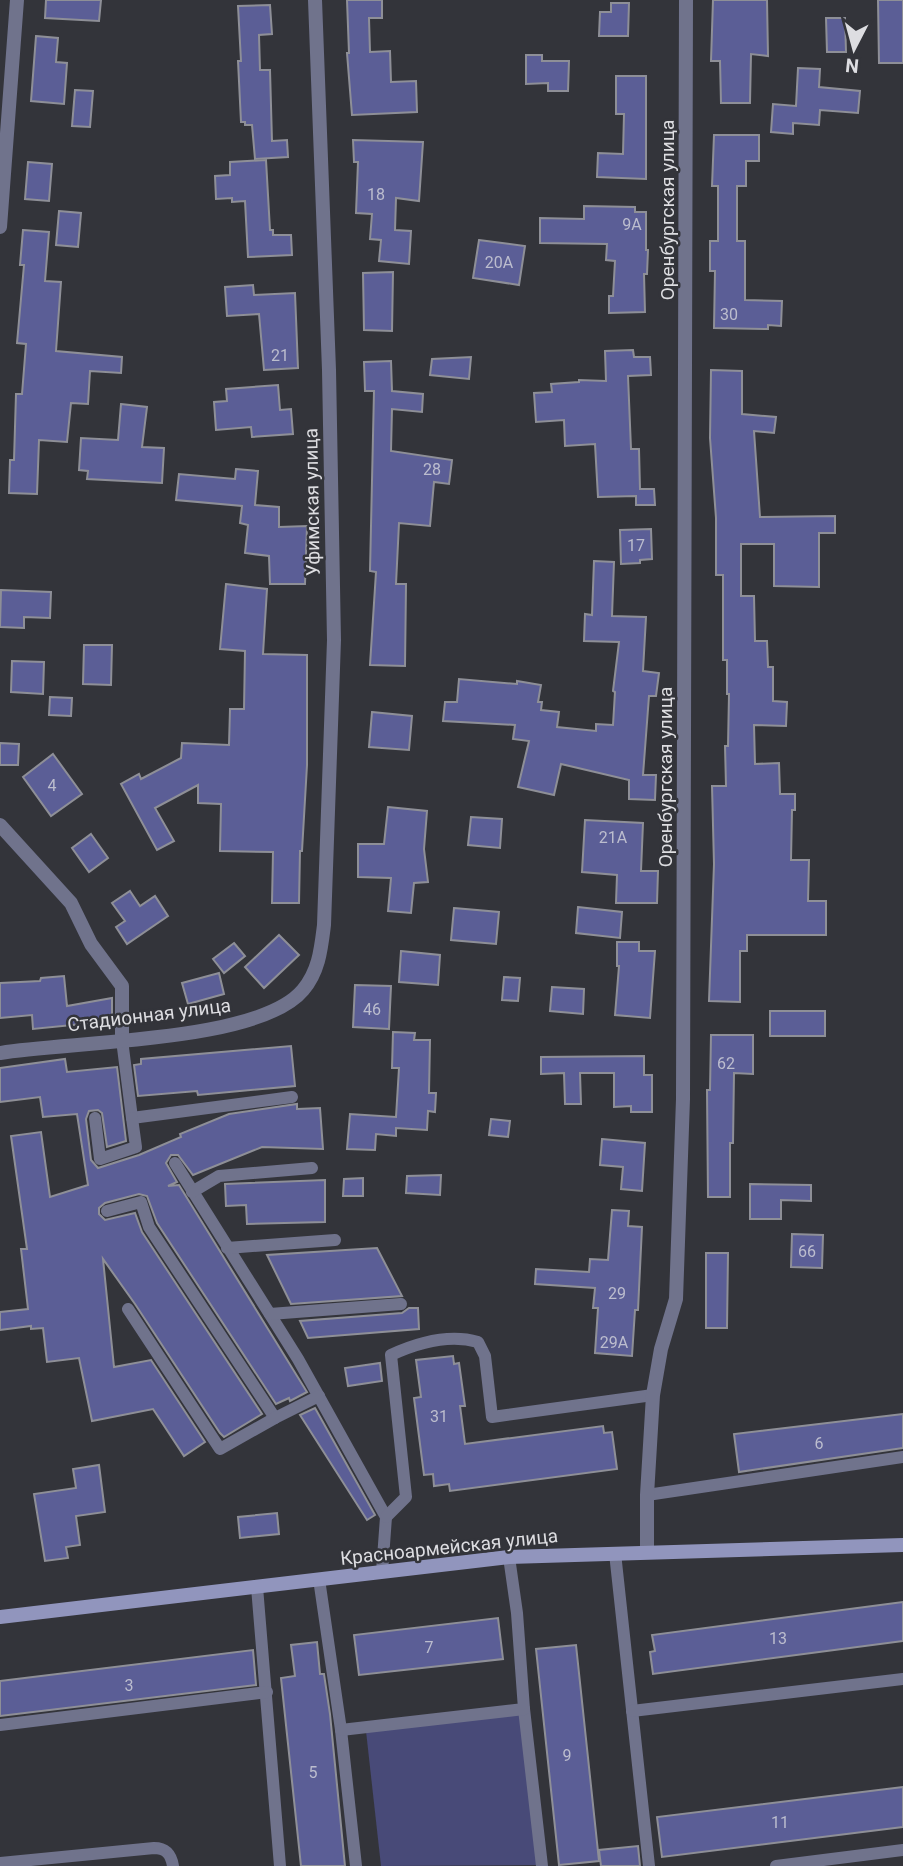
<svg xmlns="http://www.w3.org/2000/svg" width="903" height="1866" font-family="Roboto,sans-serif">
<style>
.green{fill:#484a78}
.building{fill:#5b5e96;stroke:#8e8f97;stroke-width:2}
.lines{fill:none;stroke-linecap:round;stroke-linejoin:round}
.lane{stroke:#70738c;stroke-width:12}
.street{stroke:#70738c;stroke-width:14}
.secondary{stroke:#9195bd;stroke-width:14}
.labels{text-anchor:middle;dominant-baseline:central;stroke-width:5;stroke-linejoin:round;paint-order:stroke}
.number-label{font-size:16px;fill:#bcbdce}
.street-label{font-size:19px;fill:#dddde1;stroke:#33343a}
</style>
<rect width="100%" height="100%" fill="#33343a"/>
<path class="green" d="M521,1714L538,1865L381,1866L366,1731Z"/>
<g class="building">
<path d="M46,0H101L99,21L45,18Z"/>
<path d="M347,0H382V18H369L370,52L390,51L391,82L416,81L417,112L352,115L347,53H349Z"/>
<path d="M713,0H767L768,56L751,54L750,103H721L720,61H711Z"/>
<path d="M878,0H903V63H879Z"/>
<path d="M611,3H629L628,36H599L600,12H611Z"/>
<path d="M270,5L272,34L259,35L260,70H270L272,141L287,140L288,157L255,159L252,125H245V122H241L238,61H241L238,6Z"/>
<path d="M826,18H845L846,52H827Z"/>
<path d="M36,36L58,38L56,62L67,63L64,104L31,101Z"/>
<path d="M526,55H542V61H569L568,91H548V83L526,84Z"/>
<path d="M798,68L820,69L819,87L860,91L858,113L820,110L819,125L793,123V134L771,132L773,104L796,106Z"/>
<path d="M616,76H646V179L597,177L598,153L623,154L624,114H616Z"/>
<path d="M75,90L93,91L90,127L72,126Z"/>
<path d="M714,135H759V161H746V186H737V241H745V300L782,301L781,326L768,325V329L714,328L715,271H710V241H718V186H712Z"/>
<path d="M353,140L423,142L419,201L396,198L395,230L411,231L409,264L379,261L381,240L370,239L372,214L356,213L358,162H354Z"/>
<path d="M266,160L270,230H273V235H291L292,255L248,257L245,201L232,202V198L216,199L215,176L230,175V162Z"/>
<path d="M28,162L52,164L49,201L25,199Z"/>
<path d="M584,206L635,207V212H646V250H648L647,274H644L645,312L609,313V296H613L615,261L606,260L607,244L540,243V218L584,219Z"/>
<path d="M59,211L81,213L78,247L56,245Z"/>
<path d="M23,230L49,232L45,281L61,282L56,351L122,357L121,373L90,371L88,404L71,403L67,442L39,440L37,494L9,493L10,460H14L16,394H22L26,344L17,343L24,265H20Z"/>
<path d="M479,240L525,246L519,285L473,278Z"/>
<path d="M393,272L392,331L364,330L363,273Z"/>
<path d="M253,285L254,295L295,293L298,368L264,370L259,314L227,316L225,287Z"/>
<path d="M633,350L634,357H650L651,375L628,376L631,449H639L640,489H654L655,505H636V496L598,497L595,444L565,446L564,420L536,422L534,393L552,392L551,384L579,382V380L606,381L605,351Z"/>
<path d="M471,357L469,379L430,375L432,359Z"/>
<path d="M391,361L392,391L423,394L422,412L392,409L391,451L452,460L449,484L434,482L430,526L399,523L396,584H406L405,666L370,665L376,572L370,571L374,391H365L364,362Z"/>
<path d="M711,370L742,371V414L776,417L774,433L754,431L760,517L835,516V533H819V587L774,586V544H741V596H754L755,641H767L768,667H773V701L787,702L786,726L754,725L755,764L779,763L780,794H795V810H792L791,860H809L808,901H826V935H747V951H740V1002L709,1001L714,864L712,786H726L725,746H728L729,694H727V660H723V575H716V518L710,438Z"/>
<path d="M278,385L280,410L291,409L293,434L252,437L251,427L216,430L214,402L227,401L226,389Z"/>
<path d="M121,404L147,407L142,447L164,448L162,483L87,479L88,471L79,470L81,438L118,440Z"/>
<path d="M236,469L258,471L255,505L279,507V527L307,526L305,584H270L269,556L245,553L248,525L240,523L242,506L176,500L179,474L235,479Z"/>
<path d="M651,529L652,559L640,560V563L621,564L620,530Z"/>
<path d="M594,561L614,562L612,616L646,617L643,671L659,673L656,696H649L643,775H656L655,800L629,799V780L561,764L554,795L518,787L529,741L513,739L515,725L443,721L445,702H457L459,679L517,684V681L541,685L538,702H542L541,710L559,712L557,727L596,731V724L613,725L615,692L613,691L619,642L584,641L585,614L592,615Z"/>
<path d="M226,584L267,589L263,654L307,655V765L302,851H300L299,903H272L273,852L220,851L221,804L198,803V785L155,808L174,841L157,850L121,784L139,774L141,779L181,758L182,743L229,745L230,709H244L245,651L220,649Z"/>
<path d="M1,590L51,592L50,618L24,617V628L0,627Z"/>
<path d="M84,645H112L111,685L83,684Z"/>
<path d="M12,661L44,662L43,694L11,692Z"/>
<path d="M50,697L72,698L71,716L49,715Z"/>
<path d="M372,712L412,716L409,750L369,747Z"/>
<path d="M0,743L19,744L18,765H0Z"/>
<path d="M53,754L82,794L51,816L23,777Z"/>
<path d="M388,807L427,811L424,849L428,882L414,883L411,913L388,911L391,878L358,877V844H384Z"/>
<path d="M471,817L502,819L500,848L468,845Z"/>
<path d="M585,820L643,823L641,871H658L657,903H616L617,875L582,872Z"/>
<path d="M91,834L108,858L89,872L72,848Z"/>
<path d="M130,891L140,906L155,896L168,916L127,944L116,927L125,921L112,903Z"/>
<path d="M578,907L622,912L620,938L576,933Z"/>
<path d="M454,908L499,912L496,944L451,940Z"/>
<path d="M279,935L299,955L264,988L245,967Z"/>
<path d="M617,942H639V951H655L650,1018L615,1015L619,966H617Z"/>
<path d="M234,943L245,956L224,973L213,959Z"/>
<path d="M401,951L440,955L438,985L399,982Z"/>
<path d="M219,973L224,994L188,1004L182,983Z"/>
<path d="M64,976L67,1006L112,998V1021L33,1029L32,1015L0,1018V983L40,981L41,978Z"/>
<path d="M504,977L520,978L518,1001L502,1000Z"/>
<path d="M355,985L391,986L389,1029L353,1027Z"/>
<path d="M552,987L584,989L583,1014L550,1011Z"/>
<rect x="770" y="1011" width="55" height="25"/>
<path d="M393,1032L415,1033L414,1040H430L429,1093H436L435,1112L428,1111L427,1130L396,1128V1136L376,1134L375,1150L347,1149L350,1114L396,1117L399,1068H392Z"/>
<path d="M711,1035H753V1074L734,1073L733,1143H730V1197H708L707,1090H710Z"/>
<path d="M291,1046L295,1086L198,1095L197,1091L138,1096L134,1065L141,1064V1059Z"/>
<path d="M644,1056V1075H652V1112H631V1106L614,1107V1073H580L581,1104H565L564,1073L541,1074V1057Z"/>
<path d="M65,1059L67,1072L117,1067L126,1141L107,1147L102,1113L98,1110L89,1111L86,1119L91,1160L98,1168L139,1155L181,1137L180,1134L229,1114L297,1104V1109L320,1108L323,1149L262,1147L193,1175L178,1155H171L166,1163L177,1182L168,1186L179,1185L307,1392L290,1401L289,1398L276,1404L157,1223L147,1196L139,1194L105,1203L99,1208V1214L105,1220L135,1213L142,1232L262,1414L224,1437L220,1433L135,1304L103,1259L114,1367L151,1360L205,1442L184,1456L153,1409L92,1421L79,1358L47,1362L43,1328L31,1329V1326L0,1330V1312L28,1309L21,1249H27L11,1136L41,1132L50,1197L88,1185L77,1114L43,1117L40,1097L0,1102V1068Z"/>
<path d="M491,1119L510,1121L508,1137L489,1135Z"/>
<path d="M602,1139L645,1143L642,1191L621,1189L623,1167L600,1165Z"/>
<path d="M441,1175L440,1195L406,1193L407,1176Z"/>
<path d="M363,1178V1196H343L344,1179Z"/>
<path d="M325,1180V1222L247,1224L246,1205L226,1206L225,1184Z"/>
<path d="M750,1184L811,1185V1201L781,1200V1219H750Z"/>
<path d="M612,1210L629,1211L628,1226L642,1227L638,1310H635L632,1356L595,1353L598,1308H593L595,1288L535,1284L536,1269L589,1272L590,1259L608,1260Z"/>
<path d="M792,1234L823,1235L822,1268L791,1267Z"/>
<path d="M377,1248L402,1296L291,1304L267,1255Z"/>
<path d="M706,1253H728L727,1328H706Z"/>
<path d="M409,1308H418L419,1329L308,1338L300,1321L402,1313Z"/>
<path d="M453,1356L454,1364L459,1363L465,1406H460L465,1444L603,1426L604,1433L612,1432L617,1469L450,1491L449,1484L434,1486L433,1474L424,1475L414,1398L421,1397L416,1360Z"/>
<path d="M380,1363L382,1381L348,1386L345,1368Z"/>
<path d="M315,1408L375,1515L367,1520L300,1415Z"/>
<path d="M903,1414V1448L739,1472L734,1434Z"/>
<path d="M99,1465L105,1512L76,1516L80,1545L66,1547L68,1558L45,1561L34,1494L76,1488L73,1469Z"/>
<path d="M277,1513L279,1534L240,1538L238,1517Z"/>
<path d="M903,1602V1641L653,1674L650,1652L655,1651L652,1635Z"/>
<path d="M498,1618L503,1659L359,1675L354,1635Z"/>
<path d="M317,1642L320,1674H324L330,1714L345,1866H301L281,1678L295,1676L291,1645Z"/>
<path d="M576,1645L599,1861L559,1865L536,1649Z"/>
<path d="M253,1650L256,1685L0,1716V1681Z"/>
<path d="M903,1787V1827L662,1857L657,1817Z"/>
<path d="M638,1846L640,1866H601L599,1850Z"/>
</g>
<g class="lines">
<g class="lane">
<path d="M122,1040L132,1118L292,1097"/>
<path d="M95,1118L100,1159L136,1147L132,1118"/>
<path d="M175,1163L298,1359L386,1517L382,1572"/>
<path d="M192,1192L219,1176L312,1168"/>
<path d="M107,1211L141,1202L149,1227L275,1418"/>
<path d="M227,1248L335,1240"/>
<path d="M128,1309L220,1449L275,1418L319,1396"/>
<path d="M270,1314L401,1304"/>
<path d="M647,1495L903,1457"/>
<path d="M386,1517L406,1497L391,1355C417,1343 450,1334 478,1342L485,1356L492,1417L653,1395"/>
<path d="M615,1553L649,1866"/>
<path d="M319,1579L341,1730L356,1866"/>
<path d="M257,1587L280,1866"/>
<path d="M524,1709L542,1866"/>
<path d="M632,1711L903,1679"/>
<path d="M0,1725L267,1692"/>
<path d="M341,1730L524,1709L517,1613L509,1557"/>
<path d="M0,1863L154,1848C166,1848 171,1854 173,1866"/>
<path d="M776,1866L903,1850"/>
</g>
<g class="street">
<path d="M0,227L17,0"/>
<path d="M0,825L71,903L91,944L122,986V1040"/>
<path d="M0,1053C70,1041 259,1043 303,990C319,971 321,949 324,925L334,640L329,370L315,0"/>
<path d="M647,1551V1495L653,1395L661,1349L676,1299L683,1099L686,0"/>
</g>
<path class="secondary" d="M0,1617L509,1557L903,1545"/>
</g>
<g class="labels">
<g class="number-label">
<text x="376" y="194">18</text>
<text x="632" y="224">9А</text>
<text x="499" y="262">20А</text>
<text x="729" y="314">30</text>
<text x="280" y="355">21</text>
<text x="432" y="469">28</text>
<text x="636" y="545">17</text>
<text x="52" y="785">4</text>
<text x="613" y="837">21А</text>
<text x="372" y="1009">46</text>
<text x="726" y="1063">62</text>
<text x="807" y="1251">66</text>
<text x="617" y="1293">29</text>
<text x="614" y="1342">29А</text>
<text x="439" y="1416">31</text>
<text x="819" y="1443">6</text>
<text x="778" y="1638">13</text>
<text x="429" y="1647">7</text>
<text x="129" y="1685">3</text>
<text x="567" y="1755">9</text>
<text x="313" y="1772">5</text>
<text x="780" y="1822">11</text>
</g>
<g class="street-label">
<text transform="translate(667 210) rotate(-90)">Оренбургская улица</text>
<text transform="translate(312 502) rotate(-91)">Уфимская улица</text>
<text transform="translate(665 777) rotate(-90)">Оренбургская улица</text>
<text transform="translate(149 1015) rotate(-7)">Стадионная улица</text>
<text transform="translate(449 1547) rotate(-6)">Красноармейская улица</text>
</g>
</g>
<g transform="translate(854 49) rotate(186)" stroke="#33343a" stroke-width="5" paint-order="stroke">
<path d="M0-5L12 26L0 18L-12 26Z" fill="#dddde1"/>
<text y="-10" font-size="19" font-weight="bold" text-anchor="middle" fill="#dddde1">N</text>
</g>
</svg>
